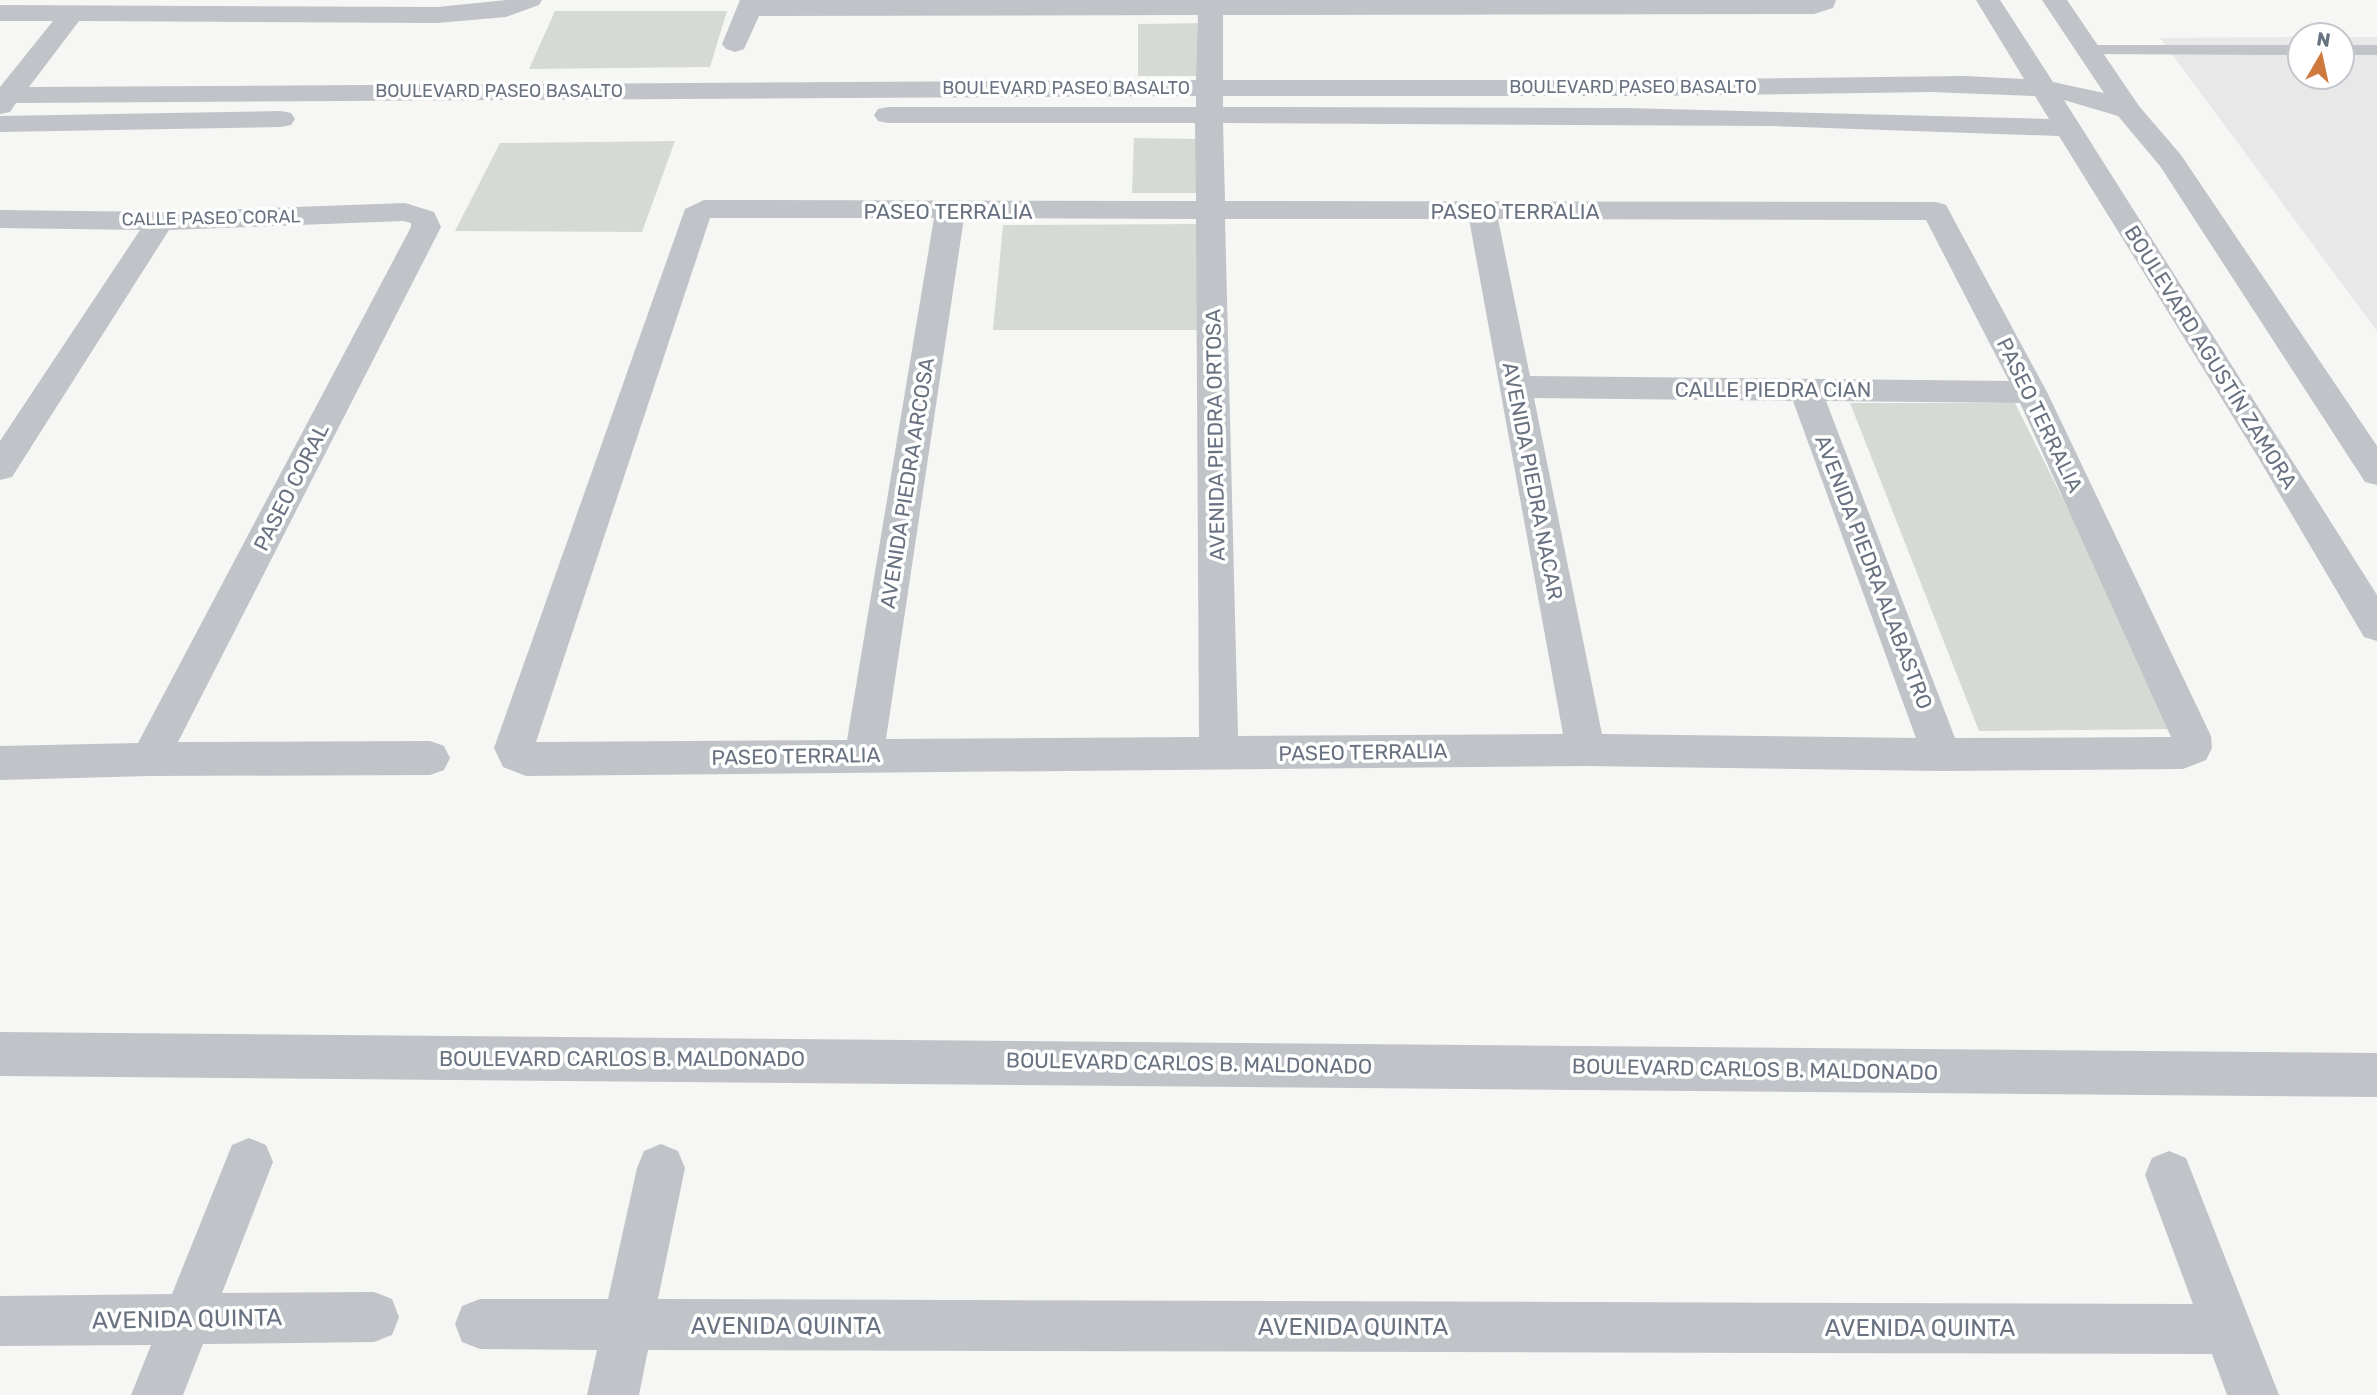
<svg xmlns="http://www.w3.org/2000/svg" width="2377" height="1395" font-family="Rubik,sans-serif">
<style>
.built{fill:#e7e8e7}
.green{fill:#d5dbd4}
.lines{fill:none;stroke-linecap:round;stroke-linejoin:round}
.service{fill:#c0c3c7;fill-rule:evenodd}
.minor{fill:#c0c3c7;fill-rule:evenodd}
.labels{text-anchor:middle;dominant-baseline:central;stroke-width:7;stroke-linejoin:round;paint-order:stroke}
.far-street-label{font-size:18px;fill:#697281;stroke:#fff}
.street-label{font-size:21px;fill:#697281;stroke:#fff}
.near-street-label{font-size:24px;fill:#697281;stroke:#fff}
</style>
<rect width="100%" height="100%" fill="#f6f7f4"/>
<path class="built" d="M2300,37V77H2342V37H2377V331L2160,38Z"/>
<g class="green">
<path d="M555,11H727L710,67L529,69Z"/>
<path d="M1208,23V76H1138V24Z"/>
<path d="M1134,138L1201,139V193H1132Z"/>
<path d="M675,141L642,232L455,231L500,143Z"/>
<path d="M1198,224L1200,330H993L1003,225Z"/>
<path d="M1850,403H2015L2178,729L1979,731Z"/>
</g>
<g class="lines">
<g class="service">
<path d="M2090,45H2300V55L2084,54L2081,50L2084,46Z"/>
<rect x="2342" y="45" width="35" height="10"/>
</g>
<g class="minor">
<path d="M507,0H542L539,5L506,17L437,23L79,21L29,87L1196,80L1198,15L759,16L744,49L735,52L726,49L722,44L740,0H1836L1833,8L1814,14L1223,15V80H1647L1964,76L2024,79L1976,0H2000L2053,82L2104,93L2042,0H2067L2139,106L2181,155L2377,446V485L2365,482L2160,166L2118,116L2064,100L2377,595V641L2364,637L2259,459L2059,136L1773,126L1223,123L1225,201L1936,202L1946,205L2047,392L2211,736L2212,748L2206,760L2183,769L1942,771L1586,766L526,776L503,767L494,748L685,209L704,200L1196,201L1195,123H888L878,121L874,115L878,109L888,107H1196V96L16,103L10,112L0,114V87L53,21H0V5L437,7ZM1931,92L2035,96L2049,119L1626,108L1223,107V96H1647ZM710,218H934L847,740L536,742ZM964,218L1196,219L1199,737L886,739ZM1225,219H1469L1563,734L1238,736ZM1498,219L1926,220L2009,381L1530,376ZM1534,398L1793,401L1916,738L1602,734ZM1826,401L2020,403L2171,737L1955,738Z"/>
<path d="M281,111L291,113L295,119L291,125L281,127L0,132V116Z"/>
<path d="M405,203L434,212L441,227L178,742L430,741L444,746L450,758L444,770L430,775L150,776L0,780V746L138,743L411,227V223L403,221L169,230L12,477L0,480V441L140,230L0,228V210L160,212Z"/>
<path d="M0,1032L2377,1053V1097L0,1076Z"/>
<path d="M249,1138L266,1145L273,1162L222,1293L374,1292L392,1299L399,1317L392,1335L374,1342L203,1344L183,1395H131L151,1345L0,1346V1296L172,1294L232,1145Z"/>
<path d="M661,1144L678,1151L685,1168L658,1299L2193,1304L2145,1175L2152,1158L2169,1151L2186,1158L2279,1395H2227L2212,1354L648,1350L639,1395H587L597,1350L480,1349L462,1342L455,1324L462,1306L480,1299H608L637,1168L644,1151Z"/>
</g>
</g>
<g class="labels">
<g class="far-street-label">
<text x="1633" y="87">BOULEVARD PASEO BASALTO</text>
<text x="1066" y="88">BOULEVARD PASEO BASALTO</text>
<text x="499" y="91">BOULEVARD PASEO BASALTO</text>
<text transform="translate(211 218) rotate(-1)">CALLE PASEO CORAL</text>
</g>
<g class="street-label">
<text x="948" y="211">PASEO TERRALIA</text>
<text x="1515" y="211">PASEO TERRALIA</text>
<text transform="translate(2211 357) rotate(58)">BOULEVARD AGUSTÍN ZAMORA</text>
<text x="1773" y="389">CALLE PIEDRA CIAN</text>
<text transform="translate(2040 415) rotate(64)">PASEO TERRALIA</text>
<text transform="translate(1215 435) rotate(-91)">AVENIDA PIEDRA ORTOSA</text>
<text transform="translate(1533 481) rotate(79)">AVENIDA PIEDRA NACAR</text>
<text transform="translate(907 483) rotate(-81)">AVENIDA PIEDRA ARCOSA</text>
<text transform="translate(291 487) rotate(-63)">PASEO CORAL</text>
<text transform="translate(1874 572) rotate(69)">AVENIDA PIEDRA ALABASTRO</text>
<text transform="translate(1363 752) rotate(-1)">PASEO TERRALIA</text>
<text transform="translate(796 756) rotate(-1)">PASEO TERRALIA</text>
<text x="622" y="1058">BOULEVARD CARLOS B. MALDONADO</text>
<text transform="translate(1189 1063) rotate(1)">BOULEVARD CARLOS B. MALDONADO</text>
<text transform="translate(1755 1069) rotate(1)">BOULEVARD CARLOS B. MALDONADO</text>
</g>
<g class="near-street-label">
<text transform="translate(187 1319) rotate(-1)">AVENIDA QUINTA</text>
<text x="786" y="1326">AVENIDA QUINTA</text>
<text x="1353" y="1327">AVENIDA QUINTA</text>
<text x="1920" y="1328">AVENIDA QUINTA</text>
</g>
</g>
<g transform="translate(2321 56) rotate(9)"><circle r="33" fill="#ffffff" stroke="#c3c7cd" stroke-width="2"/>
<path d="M0-5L12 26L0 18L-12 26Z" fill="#cf7a3c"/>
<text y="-10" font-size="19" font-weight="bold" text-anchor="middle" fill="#697281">N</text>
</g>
</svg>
